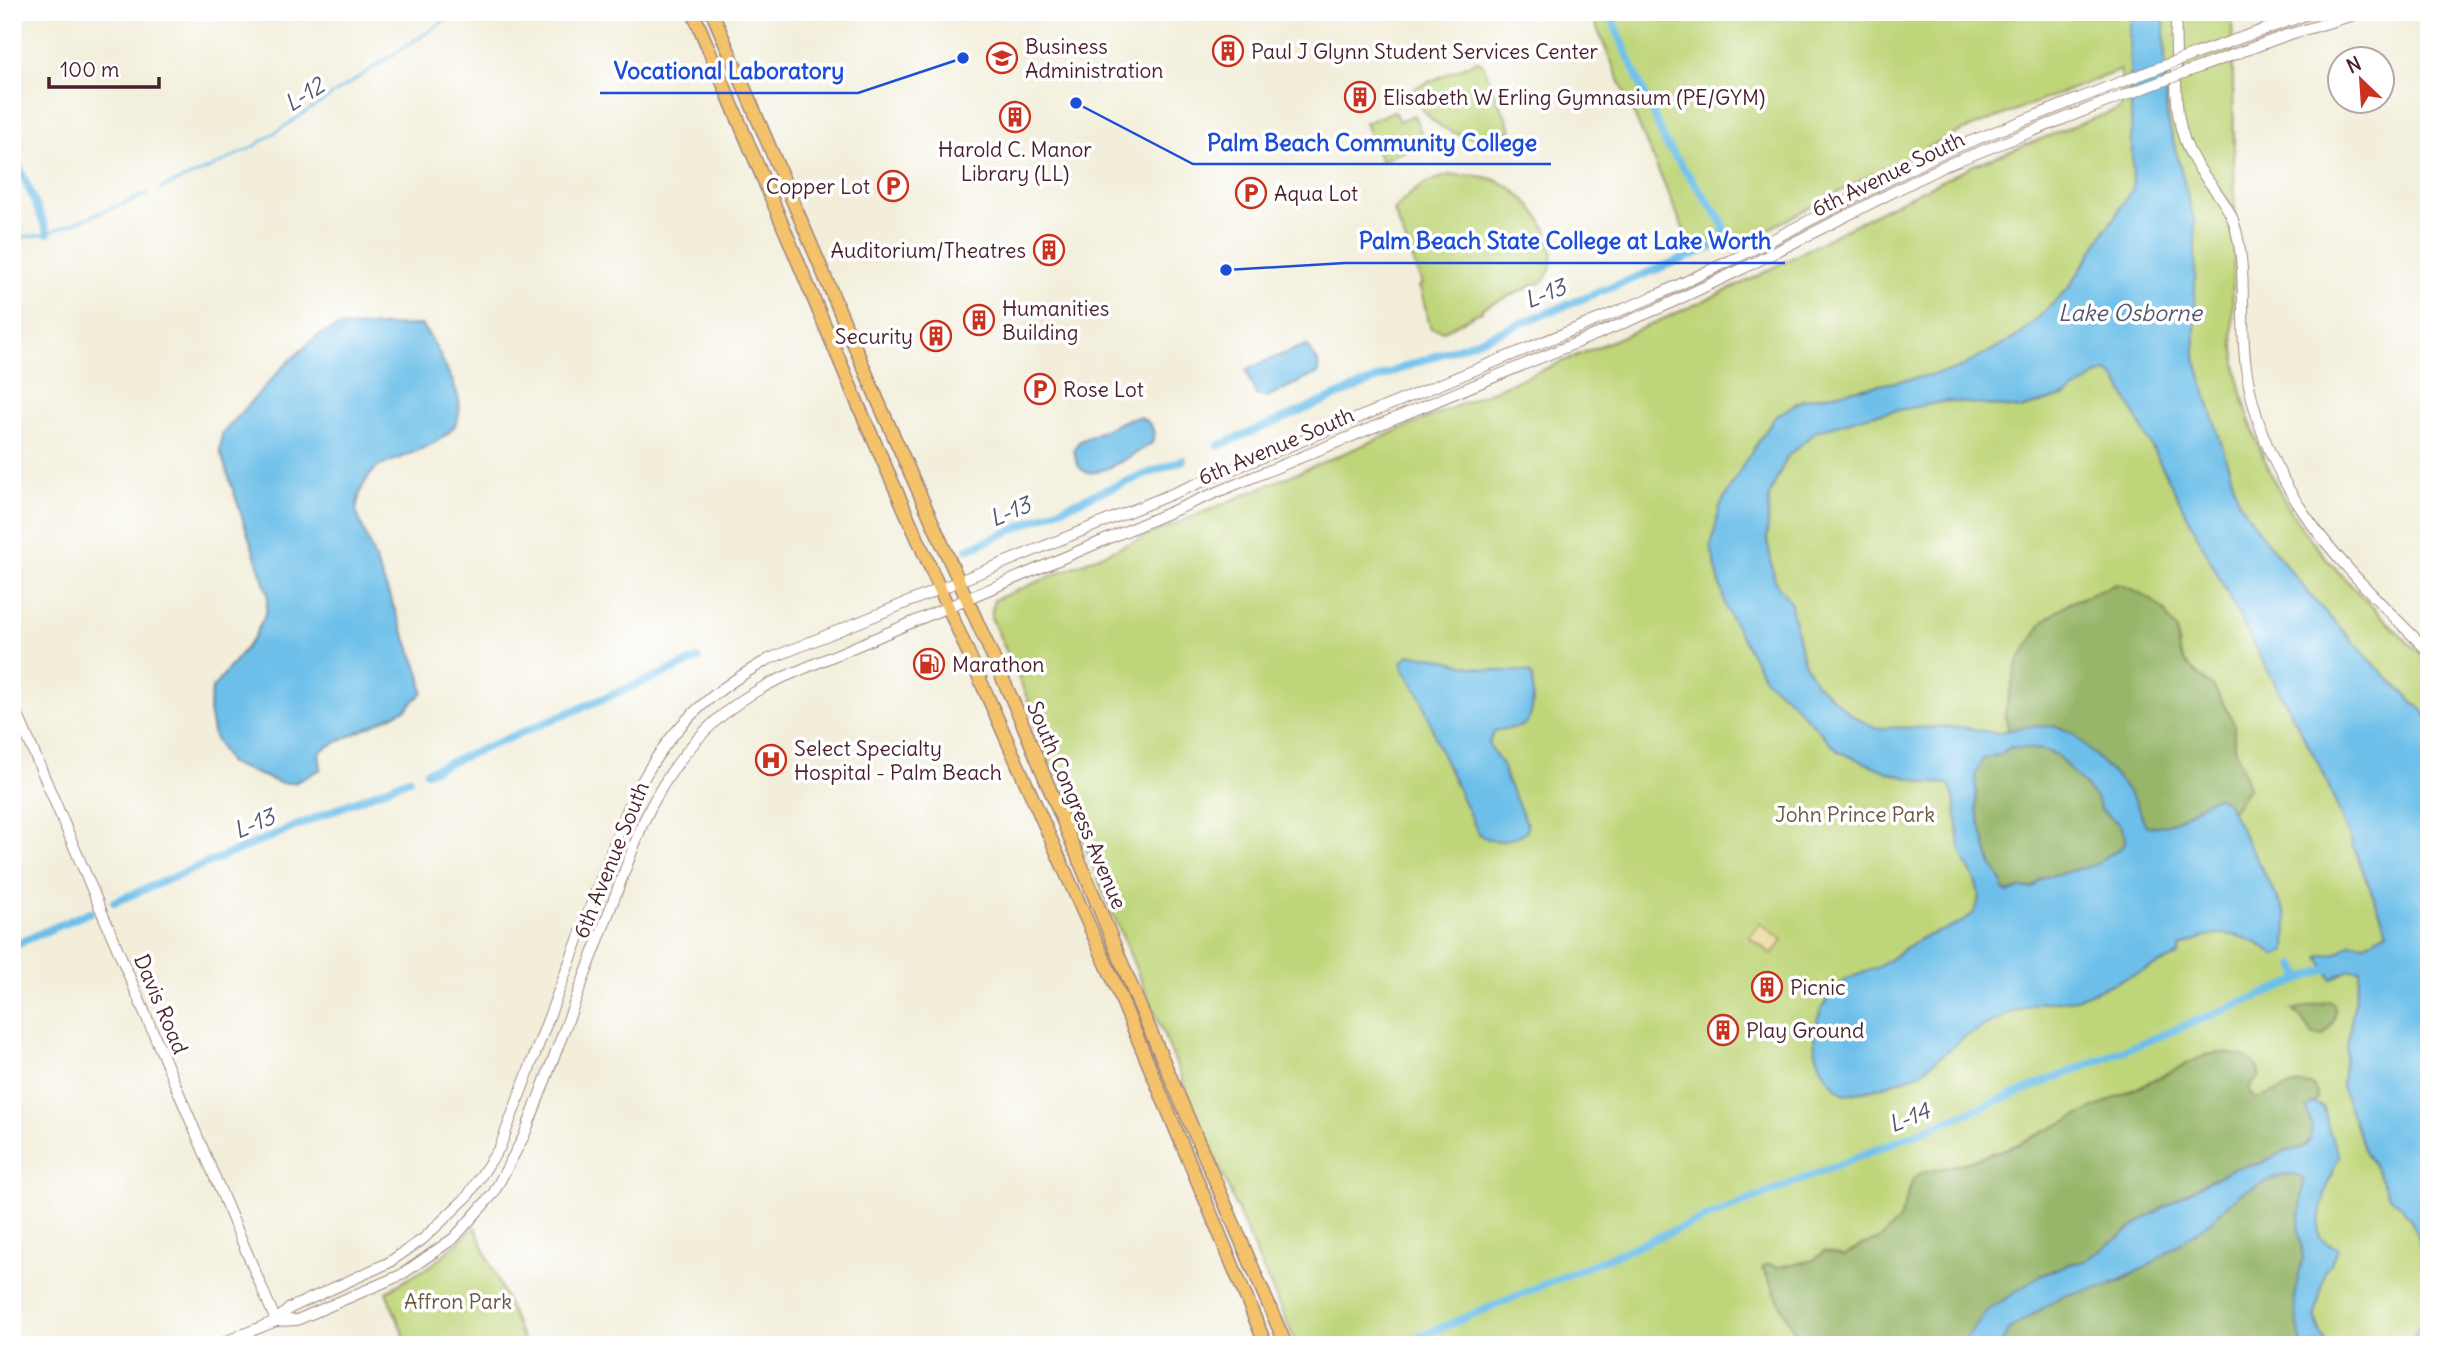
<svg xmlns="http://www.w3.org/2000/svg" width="2441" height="1357" font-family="Delius,sans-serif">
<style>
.green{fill:#bfd579;stroke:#847a52;stroke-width:2}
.forest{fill:#97b669;stroke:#706a4a;stroke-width:2}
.sand{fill:#eeda9e;stroke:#9c7c64;stroke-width:2}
.water{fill:#6dbfe9;stroke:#5c6f8a;stroke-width:2;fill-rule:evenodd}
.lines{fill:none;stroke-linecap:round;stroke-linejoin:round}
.stream{stroke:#6dbfe9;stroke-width:2.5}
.canal{stroke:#6dbfe9;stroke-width:8}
.minor-casing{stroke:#9e8682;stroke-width:12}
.major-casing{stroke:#9e8682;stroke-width:15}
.minor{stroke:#fff;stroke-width:10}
.major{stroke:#f4c26a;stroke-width:12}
.minor-bridge-casing{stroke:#9e8682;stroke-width:12;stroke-linecap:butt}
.minor-bridge{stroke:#fff;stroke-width:10}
.labels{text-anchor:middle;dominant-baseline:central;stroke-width:7;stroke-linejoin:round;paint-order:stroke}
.poi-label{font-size:21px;fill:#4a1f2b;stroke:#fff;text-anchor:start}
.street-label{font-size:21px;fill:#4a1f2b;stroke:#fff}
.park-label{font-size:21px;fill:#6d5642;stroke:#fff}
.water-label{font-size:23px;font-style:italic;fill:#56576e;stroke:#fff}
.leader{fill:none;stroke:#1d4ed8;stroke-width:2.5}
.callout-dot{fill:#1d4ed8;stroke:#fff;stroke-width:2.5}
.callout-label{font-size:23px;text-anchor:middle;font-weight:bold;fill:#1d4ed8;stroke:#fff;stroke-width:7;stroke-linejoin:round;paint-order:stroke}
</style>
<rect width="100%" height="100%" fill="#fff"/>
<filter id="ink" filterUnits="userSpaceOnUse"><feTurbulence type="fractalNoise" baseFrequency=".0143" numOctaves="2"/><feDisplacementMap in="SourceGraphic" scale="14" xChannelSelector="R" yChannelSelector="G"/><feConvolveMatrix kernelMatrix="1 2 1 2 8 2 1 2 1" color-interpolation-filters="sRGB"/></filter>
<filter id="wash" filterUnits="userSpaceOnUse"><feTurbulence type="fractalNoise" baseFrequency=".00686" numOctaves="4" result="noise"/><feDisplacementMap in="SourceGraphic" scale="28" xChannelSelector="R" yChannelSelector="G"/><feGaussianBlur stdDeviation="1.57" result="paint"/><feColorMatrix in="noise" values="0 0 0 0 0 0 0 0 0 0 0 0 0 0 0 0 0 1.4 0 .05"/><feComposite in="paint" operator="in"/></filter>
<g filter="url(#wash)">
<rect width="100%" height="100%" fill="#f2eeda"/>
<g class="green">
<path d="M1590,12H2232C2233,81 2234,150 2235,219C2235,257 2231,297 2233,335C2236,392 2257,451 2285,501C2316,557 2383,617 2429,662V1345H1297L1257,1256L1033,724L1029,702L991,617L994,600L1652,324L1752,279L1884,209L1974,165L2121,108V70L1964,130L1877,172L1752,238L1689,242Z"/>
<path d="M1477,61L1482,63L1512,131C1471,146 1428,133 1412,89Z"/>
<path d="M1394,111L1399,121L1414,115L1425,142L1381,161L1365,123Z"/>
<path d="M1450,175C1467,175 1483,175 1498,181C1531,195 1572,250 1542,282L1482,308V311L1444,331L1431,328C1425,313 1425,300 1419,286L1422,284L1394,211C1410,191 1425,181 1450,175Z"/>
<path d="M475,1227L525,1345H408L386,1292L433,1264Z"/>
</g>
<g class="forest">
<path d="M2116,584C2130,587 2156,600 2165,612C2170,620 2168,622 2177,630L2179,651L2186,664L2214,688L2234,723V745L2249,787L2232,811L2227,803L2214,798C2194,811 2171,830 2146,826L2135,801L2120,781L2056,726L2008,730L2005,712L2017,664L2043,622L2067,604Z"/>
<path d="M2010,747L2043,750L2057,755L2096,798L2101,810L2119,824L2126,838L2124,845L2116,852L2106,856L2098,864L2039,884C2030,890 2019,889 2008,893L2002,890V882L1990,861L1977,811L1975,774L1983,759L2001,754Z"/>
<path d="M2330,1001L2334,1004C2338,1016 2332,1028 2322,1036L2313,1035L2299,1016L2292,1010Z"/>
<path d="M2219,1053C2238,1054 2255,1055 2260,1075L2249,1088L2250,1093L2256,1099C2271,1096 2320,1066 2317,1100L2307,1108L2312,1128L2309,1142L2301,1148L2284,1152L2259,1164L2235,1168L2201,1185L2148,1217L2085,1261L2066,1265L2040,1276L1987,1311L1961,1345H1801L1762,1267L1768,1264L1779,1267L1814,1260L1824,1251L1844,1256L1862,1245L1880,1239L1900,1219L1913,1179L1921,1173L1968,1162L2016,1145L2206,1055Z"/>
<path d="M2290,1174L2299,1175L2304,1181L2299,1228L2303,1258L2295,1292V1310L2302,1345H2000L2011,1328L2062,1296L2107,1286L2124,1280L2205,1226L2241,1193L2274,1178Z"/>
</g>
<path class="sand" d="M1760,923L1783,940L1772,954L1749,937Z"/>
<g class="water">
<path d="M2132,12H2164L2166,113L2195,224V358L2239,501L2263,537L2317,603L2375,665L2429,717V1345H2404L2412,1341L2428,1309L2424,1255L2411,1220L2401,1206L2389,1196L2377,1171L2365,1153L2342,1087L2343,1069L2360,970H2349L2331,979L2319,957L2337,953L2351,943L2365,944L2388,932L2323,772L2252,641L2117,380L2108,372L2096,376L2067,395L2021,409L1948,401L1871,415L1816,431L1787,457L1769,496L1767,538L1775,582L1790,601L1803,660L1816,683L1850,714L1875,728L1962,727L1996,733L2025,727L2056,726L2073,733L2120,781L2135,801L2146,826C2175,830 2189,808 2212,799C2218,796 2223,799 2227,803L2287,916L2286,951L2276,955C2260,943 2240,934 2219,934C2207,934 2192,943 2181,947L2178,956L2076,999L2039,1003L2010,1013L1964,1037L1919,1074L1881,1087L1846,1095C1830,1085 1821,1070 1816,1052C1809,1028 1823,998 1843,982C1853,974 1870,972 1882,965C1895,956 1908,945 1922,938C1936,932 1966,924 1974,912C1989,889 1964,868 1960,847C1957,825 1958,804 1949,784L1928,783L1890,773L1839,752L1792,702L1765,679L1726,609L1711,547L1720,506L1746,460L1775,417L1802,400L1956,370L2021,334L2068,289L2133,188L2129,32ZM2010,747L2043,750L2057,755L2096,798L2101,810L2119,824L2126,838L2124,845L2116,852L2106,856L2098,864L2042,878L2033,888H2020L2008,893L2003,890L2002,882L1990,861L1977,811L1975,774L1983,759L2001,754Z"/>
<path d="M421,325C434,340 441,358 450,376C477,429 443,440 400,458C392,461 382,464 376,469C362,481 359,494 356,511L420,674L423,692L406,709L323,749L319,753L321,769L294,783H280L229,763L214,737L209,711L212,689L253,639L266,613L268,594L220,451L222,434L282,368L316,337L337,327Z"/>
<path d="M1306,345L1318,362L1319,373L1267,397L1256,395L1246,371L1251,367Z"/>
<path d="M1139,417C1151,422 1157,430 1152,443C1139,451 1101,477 1086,472C1076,468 1075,457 1074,448L1080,441L1128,419Z"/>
<path d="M1409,655C1441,654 1470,671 1502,671C1513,672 1521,669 1530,673L1533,679C1532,694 1537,721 1519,727C1511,729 1503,728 1495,731L1488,744L1502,765L1506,778L1527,824V831C1512,841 1492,846 1478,833L1438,746L1422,699L1402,666L1401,662Z"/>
<path d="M2314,1103L2324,1108L2329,1132L2340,1157C2331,1169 2314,1224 2320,1237C2324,1244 2333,1246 2339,1248L2325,1271L2315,1318L2326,1345H2302L2295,1310V1292L2303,1258L2299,1228L2304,1181L2299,1175L2290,1174L2274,1178L2241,1193L2205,1226L2145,1268L2107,1286L2062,1296L2011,1328L2000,1345H1961L1987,1311L2040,1276L2066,1265L2085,1261L2148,1217L2201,1185L2235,1168L2259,1164L2284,1152L2302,1148L2309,1142L2312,1128L2307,1108Z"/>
</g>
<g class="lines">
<g class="stream">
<path d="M160,189L208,169L253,147L458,12"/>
<path d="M12,238L43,235L148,194"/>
</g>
<g class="canal">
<path d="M12,150L48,233"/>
<path d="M1218,446L1407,366L1472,343L1717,245L1726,235L1722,221L1666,144L1609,12"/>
<path d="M968,549L1095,494L1183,460"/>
<path d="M427,772L698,659"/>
<path d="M114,902L409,779"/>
<path d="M12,946L90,912"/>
<path d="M2295,965L2301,979"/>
<path d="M1400,1345L1653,1239L2334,966"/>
</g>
</g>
</g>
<g filter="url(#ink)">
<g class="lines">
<g class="minor-casing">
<g id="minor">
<path d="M2178,12C2174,25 2176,41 2176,55C2176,93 2174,128 2195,162C2207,182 2225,199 2233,220C2249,267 2239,319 2246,368C2265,495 2344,566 2429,652"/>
<path d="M2198,53L2314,12"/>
<path d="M2200,67L2287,35L2364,12"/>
<path d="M12,701L276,1321"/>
<path d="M276,1321L297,1320L401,1275L454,1238L493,1194L524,1136L642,825C672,759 717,706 784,677L1215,493L1660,308L1744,268L1944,166L2109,101"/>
<path d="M217,1345L276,1321L290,1308L388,1263L423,1239L467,1197L500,1147L625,815C659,740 697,699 769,659L1653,297L1740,256L1939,154L2108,87"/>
</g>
</g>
<g class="major-casing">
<g id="major">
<path d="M693,12L860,409L1112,977L1266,1345"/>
<path d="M712,12L878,401L1019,715L1138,1002L1286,1345"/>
</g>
</g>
<use href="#minor" class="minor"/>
<use href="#major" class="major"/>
<g class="minor-bridge-casing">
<g id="minor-bridge">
<path d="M2108,87L2198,53"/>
<path d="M2109,101L2200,67"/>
</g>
</g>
<use href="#minor-bridge" class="minor-bridge"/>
</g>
</g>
<defs>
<g id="building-ring" transform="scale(1.575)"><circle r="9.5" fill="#fff" stroke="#c8321e" stroke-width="1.5"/><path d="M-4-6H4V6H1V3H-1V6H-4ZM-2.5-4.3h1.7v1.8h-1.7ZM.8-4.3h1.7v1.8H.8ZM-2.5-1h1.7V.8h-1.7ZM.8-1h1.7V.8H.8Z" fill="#c8321e"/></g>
<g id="school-ring" transform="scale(1.575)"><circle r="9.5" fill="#fff" stroke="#c8321e" stroke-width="1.5"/><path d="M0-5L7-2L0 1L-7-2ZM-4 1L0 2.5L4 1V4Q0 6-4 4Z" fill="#c8321e"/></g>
<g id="parking-ring" transform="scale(1.575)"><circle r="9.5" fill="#fff" stroke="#c8321e" stroke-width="1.5"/><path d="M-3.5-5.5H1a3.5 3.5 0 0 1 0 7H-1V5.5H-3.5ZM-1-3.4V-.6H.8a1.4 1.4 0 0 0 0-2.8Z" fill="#c8321e"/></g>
<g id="fuel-ring" transform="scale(1.575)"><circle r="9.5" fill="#fff" stroke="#c8321e" stroke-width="1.5"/><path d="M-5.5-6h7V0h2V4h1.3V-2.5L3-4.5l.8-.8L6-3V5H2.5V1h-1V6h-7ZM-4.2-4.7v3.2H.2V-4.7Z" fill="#c8321e"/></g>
<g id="hospital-ring" transform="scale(1.575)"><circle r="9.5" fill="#fff" stroke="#c8321e" stroke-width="1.5"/><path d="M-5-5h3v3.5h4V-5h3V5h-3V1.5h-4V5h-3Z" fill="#c8321e"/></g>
</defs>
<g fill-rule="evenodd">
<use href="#building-ring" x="1228" y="51"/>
<use href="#school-ring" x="1002" y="58"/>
<use href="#building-ring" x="1360" y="97"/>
<use href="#building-ring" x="1015" y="117"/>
<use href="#parking-ring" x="893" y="186"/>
<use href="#parking-ring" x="1251" y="193"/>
<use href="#building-ring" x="1049" y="250"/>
<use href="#building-ring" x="979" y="320"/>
<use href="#building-ring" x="936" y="336"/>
<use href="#parking-ring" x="1040" y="389"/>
<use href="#fuel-ring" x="929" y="664"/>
<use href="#hospital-ring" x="771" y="760"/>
<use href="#building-ring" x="1767" y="987"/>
<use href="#building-ring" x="1723" y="1030"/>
</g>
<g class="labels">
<g class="poi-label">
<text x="1025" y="46">Business<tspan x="1025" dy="24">Administration</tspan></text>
<text x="1251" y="51">Paul J Glynn Student Services Center</text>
<text x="1383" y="97">Elisabeth W Erling Gymnasium (PE/GYM)</text>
<text x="1015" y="149" text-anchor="middle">Harold C. Manor<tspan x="1015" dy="24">Library (LL)</tspan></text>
<text x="870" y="186" text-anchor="end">Copper Lot</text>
<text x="1274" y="193">Aqua Lot</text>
<text x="1026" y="250" text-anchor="end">Auditorium/Theatres</text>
<text x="1002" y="308">Humanities<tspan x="1002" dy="24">Building</tspan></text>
<text x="913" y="336" text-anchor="end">Security</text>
<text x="1063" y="389">Rose Lot</text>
<text x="952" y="664">Marathon</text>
<text x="794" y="748">Select Specialty<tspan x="794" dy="24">Hospital - Palm Beach</tspan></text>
<text x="1790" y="987">Picnic</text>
<text x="1746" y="1030">Play Ground</text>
</g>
<g class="street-label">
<text transform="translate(1888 174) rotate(-26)">6th Avenue South</text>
<text transform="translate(1276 446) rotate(-23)">6th Avenue South</text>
<text transform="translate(1077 805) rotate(67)">South Congress Avenue</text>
<text transform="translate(611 860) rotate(-68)">6th Avenue South</text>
<text transform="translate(161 1004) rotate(67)">Davis Road</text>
</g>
<g class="park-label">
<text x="1855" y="814">John Prince Park</text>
<text x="458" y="1301">Affron Park</text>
</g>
<g class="water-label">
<text transform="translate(304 94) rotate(-33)">L-12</text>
<text transform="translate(1545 293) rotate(-22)">L-13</text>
<text x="2130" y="312">Lake Osborne</text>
<text transform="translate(1010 511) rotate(-23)">L-13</text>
<text transform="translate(254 823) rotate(-23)">L-13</text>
<text transform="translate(1909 1117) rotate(-22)">L-14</text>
</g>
</g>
<path class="leader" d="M963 58L858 93H600M1076 103L1193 164H1551M1226 270L1345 263H1785"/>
<g class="callout-dot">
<circle cx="963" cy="58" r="7"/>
<circle cx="1076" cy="103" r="7"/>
<circle cx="1226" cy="270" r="7"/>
</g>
<g class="callout-label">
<text x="729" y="79">Vocational Laboratory</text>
<text x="1372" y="151">Palm Beach Community College</text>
<text x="1565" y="249">Palm Beach State College at Lake Worth</text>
</g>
<rect width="2441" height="1357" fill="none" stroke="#fff" stroke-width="42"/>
<g transform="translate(2361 80) rotate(335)"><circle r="33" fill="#ffffff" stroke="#b7a5aa" stroke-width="2"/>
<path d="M0-5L12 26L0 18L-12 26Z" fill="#c8321e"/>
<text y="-10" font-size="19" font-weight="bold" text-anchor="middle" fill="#4a1f2b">N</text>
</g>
<path d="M49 77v10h110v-10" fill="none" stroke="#4a1f2b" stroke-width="3.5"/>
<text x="60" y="77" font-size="21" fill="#4a1f2b" stroke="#ffffff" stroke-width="5" paint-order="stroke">100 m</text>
</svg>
